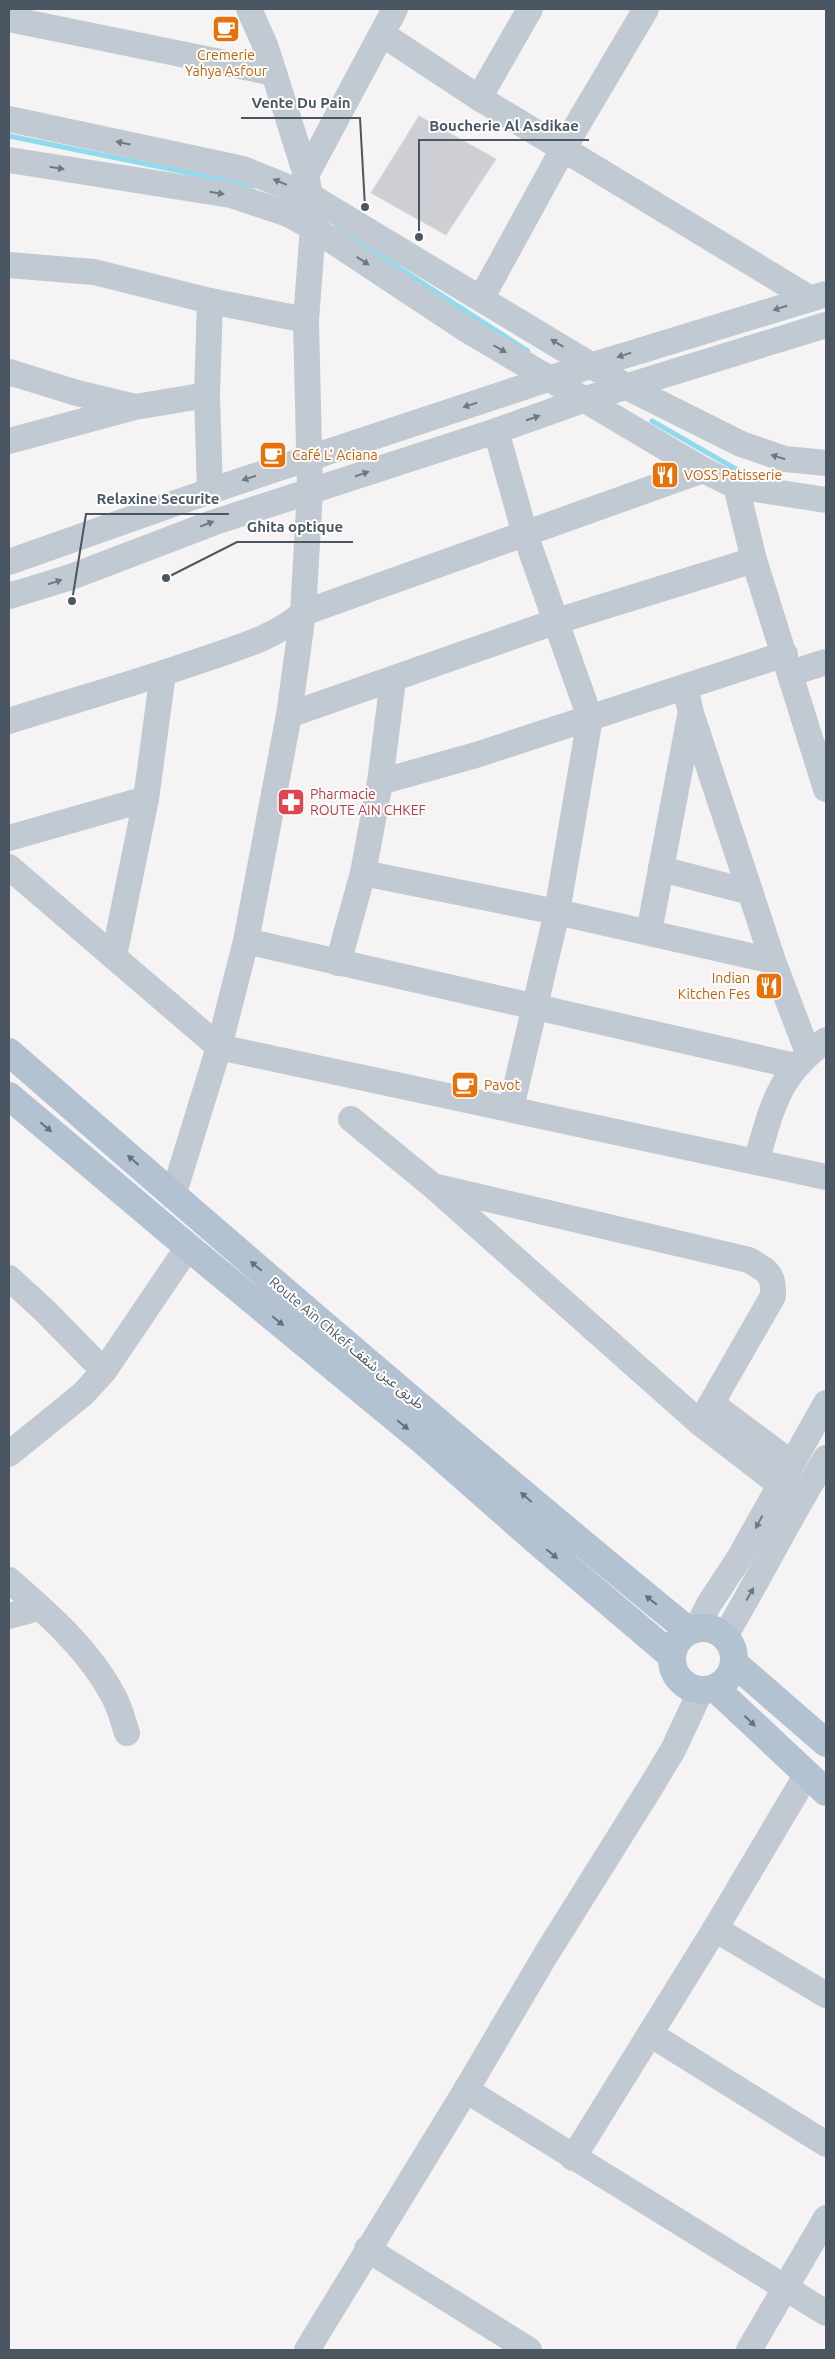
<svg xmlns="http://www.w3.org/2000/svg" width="835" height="2359" font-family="Ubuntu,'Noto Sans Arabic',sans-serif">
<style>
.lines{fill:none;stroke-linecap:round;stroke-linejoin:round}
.stream{stroke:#90daee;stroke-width:5}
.building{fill:#cdcfd5;stroke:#d7d9de}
.minor{stroke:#c1cad2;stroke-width:26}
.major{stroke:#b3c2d1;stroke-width:28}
.oneway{fill:#6e7983}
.oneway2{fill:#64717d}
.labels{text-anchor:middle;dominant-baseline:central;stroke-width:4;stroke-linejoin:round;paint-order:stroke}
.food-label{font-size:14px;fill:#c56008;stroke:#fff;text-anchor:start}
.health-label{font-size:14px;fill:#be3a42;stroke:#fff;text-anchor:start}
.street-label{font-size:14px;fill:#4a5661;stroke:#fff}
.leader{fill:none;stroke:#4a5661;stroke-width:2}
.callout-dot{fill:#4a5661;stroke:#fff;stroke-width:2}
.callout-label{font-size:15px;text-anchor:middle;font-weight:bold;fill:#4a5661;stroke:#fff;stroke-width:4;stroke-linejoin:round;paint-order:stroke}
</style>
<rect width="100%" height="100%" fill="#f5f3f3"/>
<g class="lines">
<g class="stream">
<path d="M9,136L254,186"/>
<path d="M337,228L528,351"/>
<path d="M652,421L748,476"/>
</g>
</g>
<path class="building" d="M419,116L496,159L446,235L371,193Z"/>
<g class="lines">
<g class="minor">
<path d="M9,19L274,73"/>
<path d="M382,34L479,98L811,299"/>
<path d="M479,98L530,9"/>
<path d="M9,119L243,169L310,196L627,387L741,444L785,459L826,463"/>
<path d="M9,160L231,195L288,214L313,228L464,328L703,470L736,486L826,500"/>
<path d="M306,175L395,9"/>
<path d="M9,265L94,272L210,301L306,320"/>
<path d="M482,297L563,149L646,9"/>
<path d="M9,372L77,393L131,406"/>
<path d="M496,431L525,534L590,718L557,912L511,1108"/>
<path d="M9,441L135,407L207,395"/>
<path d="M736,486L754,560L826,789"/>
<path d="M210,491L207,395L210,301"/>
<path d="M9,562L210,491L551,378L826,294"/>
<path d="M9,596L71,577L215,522L496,431L586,399L826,325"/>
<path d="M791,673L826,662"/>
<path d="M685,687L691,713L773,961L808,1053"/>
<path d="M289,715L557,621L754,560"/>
<path d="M9,721C72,701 136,683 199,661C236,648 273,639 303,613L703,470"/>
<path d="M380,782L476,755L785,654"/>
<path d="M9,838L146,799"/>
<path d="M9,867L219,1047L826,1177"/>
<path d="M661,869L750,892"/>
<path d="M363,873L557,912L773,961"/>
<path d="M649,932L690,716"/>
<path d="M246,941L795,1066"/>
<path d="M114,956L146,799L163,673"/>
<path d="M338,963L363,873L380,782L393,680"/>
<path d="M351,1119L433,1186L700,1423L779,1484"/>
<path d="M756,1162C773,1106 776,1077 826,1040"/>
<path d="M437,1187L749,1260C767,1271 774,1273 773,1296L700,1423"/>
<path d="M173,1196L219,1047L246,941L289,715L303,613L310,491L306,320L313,228L310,196L306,175L274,73L265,45L249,9"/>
<path d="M9,1278L44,1310L104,1371"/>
<path d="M712,1404L791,1463"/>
<path d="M9,1454L83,1394L104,1371L188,1247"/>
<path d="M9,1580C48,1614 90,1650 114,1697C120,1708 123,1721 127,1733"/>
<path d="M9,1616L39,1608"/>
<path d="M697,1628L709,1604L738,1560L826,1403"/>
<path d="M725,1636C760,1577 790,1516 826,1458"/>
<path d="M715,1929L826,1995"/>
<path d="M650,2034L826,2144"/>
<path d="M466,2090L826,2313"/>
<path d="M573,2158L715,1929L807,1774"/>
<path d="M367,2249L529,2350"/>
<path d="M307,2350L466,2090L545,1956L650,1788L673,1750L701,1690"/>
<path d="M749,2350L826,2218"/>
</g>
<g class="major">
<path d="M9,1052C233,1248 459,1443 689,1631"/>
<path d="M9,1096L188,1247L423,1441L539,1543L672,1656"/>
<circle cx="703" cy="1659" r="31"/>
<path d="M734,1663L826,1743"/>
<path d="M715,1688L826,1792"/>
</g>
</g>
<defs><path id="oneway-solid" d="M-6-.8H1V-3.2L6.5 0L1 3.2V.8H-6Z" transform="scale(1.25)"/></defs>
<g class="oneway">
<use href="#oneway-solid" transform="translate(123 143) rotate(-168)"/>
<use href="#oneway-solid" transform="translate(57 168) rotate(9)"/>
<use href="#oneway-solid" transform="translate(280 182) rotate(-157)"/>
<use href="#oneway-solid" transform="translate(217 193) rotate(9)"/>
<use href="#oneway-solid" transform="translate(363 261) rotate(33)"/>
<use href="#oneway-solid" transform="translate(780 308) rotate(163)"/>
<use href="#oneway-solid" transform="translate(557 343) rotate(-149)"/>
<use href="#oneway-solid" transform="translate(500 349) rotate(30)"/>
<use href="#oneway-solid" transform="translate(624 355) rotate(163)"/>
<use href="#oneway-solid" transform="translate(470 405) rotate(162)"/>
<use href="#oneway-solid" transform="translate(533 418) rotate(-19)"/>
<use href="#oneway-solid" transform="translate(778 457) rotate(-162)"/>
<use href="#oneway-solid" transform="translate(362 474) rotate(-19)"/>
<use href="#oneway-solid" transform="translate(249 478) rotate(162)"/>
<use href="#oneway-solid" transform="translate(207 524) rotate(-21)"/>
<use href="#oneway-solid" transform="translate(55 582) rotate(-17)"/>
<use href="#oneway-solid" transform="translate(759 1522) rotate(118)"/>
<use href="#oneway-solid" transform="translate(750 1594) rotate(-60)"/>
</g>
<g class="oneway2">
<use href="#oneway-solid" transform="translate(46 1127) rotate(40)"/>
<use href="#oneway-solid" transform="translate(133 1160) rotate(-139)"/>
<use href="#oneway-solid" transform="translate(256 1266) rotate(-140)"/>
<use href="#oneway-solid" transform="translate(278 1321) rotate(39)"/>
<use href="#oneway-solid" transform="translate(403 1425) rotate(39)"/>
<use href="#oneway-solid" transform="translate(526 1497) rotate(-139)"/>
<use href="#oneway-solid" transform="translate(552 1554) rotate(40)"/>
<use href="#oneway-solid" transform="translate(651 1600) rotate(-141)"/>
<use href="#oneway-solid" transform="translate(750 1721) rotate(44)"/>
</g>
<defs>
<g id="cafe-square" transform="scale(1.4375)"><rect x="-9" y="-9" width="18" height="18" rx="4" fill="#e8710a" stroke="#fff"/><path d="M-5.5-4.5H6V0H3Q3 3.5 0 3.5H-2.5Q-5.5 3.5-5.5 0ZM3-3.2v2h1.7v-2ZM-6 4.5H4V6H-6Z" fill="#fff"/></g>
<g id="restaurant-square" transform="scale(1.4375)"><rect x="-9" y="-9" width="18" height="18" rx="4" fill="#e8710a" stroke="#fff"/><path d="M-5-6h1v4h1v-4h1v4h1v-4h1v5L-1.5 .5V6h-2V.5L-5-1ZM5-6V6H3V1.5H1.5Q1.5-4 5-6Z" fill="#fff"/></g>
<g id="pharmacy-square" transform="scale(1.4375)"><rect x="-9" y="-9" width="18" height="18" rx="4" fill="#e0444e" stroke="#fff"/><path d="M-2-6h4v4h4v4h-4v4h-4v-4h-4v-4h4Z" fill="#fff"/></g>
</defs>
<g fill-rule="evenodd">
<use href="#cafe-square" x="226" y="29"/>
<use href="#cafe-square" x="273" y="455"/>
<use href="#restaurant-square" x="665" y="475"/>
<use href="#pharmacy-square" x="291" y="802"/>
<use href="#restaurant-square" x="769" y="986"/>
<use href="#cafe-square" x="465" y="1085"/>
</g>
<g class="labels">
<g class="food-label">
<text x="226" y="55" text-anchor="middle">Cremerie<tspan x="226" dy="16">Yahya Asfour</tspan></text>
<text x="292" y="455">Café L' Aciana</text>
<text x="684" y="475">VOSS Patisserie</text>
<text x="750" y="978" text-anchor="end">Indian<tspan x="750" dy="16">Kitchen Fes</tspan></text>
<text x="484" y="1085">Pavot</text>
</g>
<g class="health-label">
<text x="310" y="794">Pharmacie<tspan x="310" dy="16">ROUTE AIN CHKEF</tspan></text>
</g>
<g class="street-label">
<text transform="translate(347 1343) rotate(40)">Route Aïn Chkef طريق عين شقف</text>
</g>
</g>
<path class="leader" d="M365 207L360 118H241M419 237L419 140H589M72 601L86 514H229M166 578L237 542H353"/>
<g class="callout-dot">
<circle cx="365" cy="207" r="5"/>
<circle cx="419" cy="237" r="5"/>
<circle cx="72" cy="601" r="5"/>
<circle cx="166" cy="578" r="5"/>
</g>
<g class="callout-label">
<text x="301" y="108">Vente Du Pain</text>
<text x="504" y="131">Boucherie Al Asdikae</text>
<text x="158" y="504">Relaxine Securite</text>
<text x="295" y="532">Ghita optique</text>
</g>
<rect width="835" height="2359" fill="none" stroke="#4a5661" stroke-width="20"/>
</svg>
